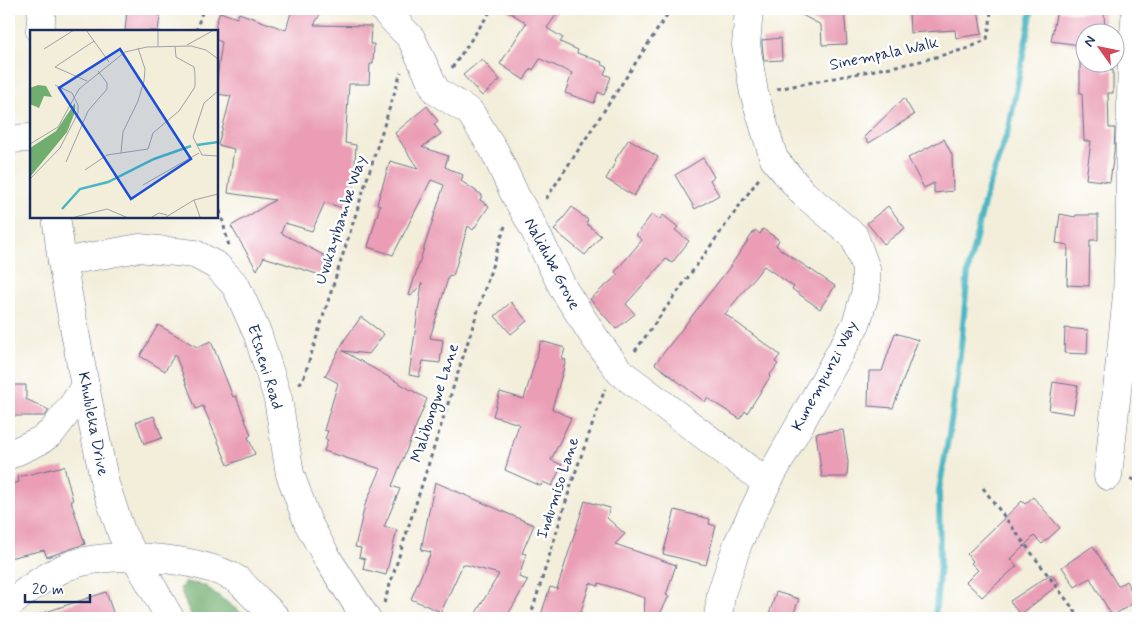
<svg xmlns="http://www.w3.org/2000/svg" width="1147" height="627" font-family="Mynerve,sans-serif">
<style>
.forest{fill:#70ad6e;stroke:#466e66}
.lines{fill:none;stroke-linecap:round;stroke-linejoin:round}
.stream{stroke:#48b6c3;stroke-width:6}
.building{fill:#ea9db5}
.minor-casing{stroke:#677289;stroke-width:29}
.path{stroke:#677289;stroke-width:3;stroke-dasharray:4 4;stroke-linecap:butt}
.minor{stroke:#fff;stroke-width:28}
.labels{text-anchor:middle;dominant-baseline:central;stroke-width:5;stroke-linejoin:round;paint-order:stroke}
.street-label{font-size:16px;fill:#1b2f5e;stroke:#fff}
.inset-river{fill:none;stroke:#48b6c3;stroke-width:2.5}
.inset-road{fill:none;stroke:#9da2a8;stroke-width:1}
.view{fill:#1d4ed8;fill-opacity:0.15;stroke:#1d4ed8;stroke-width:2.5}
.inset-edge{fill:none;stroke:#1b2f5e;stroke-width:2.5}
</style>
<rect width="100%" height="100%" fill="#fff"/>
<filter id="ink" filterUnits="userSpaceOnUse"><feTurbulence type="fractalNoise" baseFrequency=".02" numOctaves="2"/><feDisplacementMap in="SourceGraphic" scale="10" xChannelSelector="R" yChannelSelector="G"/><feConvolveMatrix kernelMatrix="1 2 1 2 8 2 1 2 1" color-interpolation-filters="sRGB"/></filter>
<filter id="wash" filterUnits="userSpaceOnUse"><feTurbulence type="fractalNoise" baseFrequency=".0096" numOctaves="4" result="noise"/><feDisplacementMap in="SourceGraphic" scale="20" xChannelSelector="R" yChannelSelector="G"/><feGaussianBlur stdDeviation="1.12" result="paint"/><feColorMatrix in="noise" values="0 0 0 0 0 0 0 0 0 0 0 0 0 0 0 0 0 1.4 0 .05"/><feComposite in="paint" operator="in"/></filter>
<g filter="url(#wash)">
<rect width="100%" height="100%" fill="#f3eeda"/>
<path class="forest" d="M185,582L204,585L248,618H193L186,604L180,588Z"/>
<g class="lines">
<path class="stream" d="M935,618L940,563L939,491L951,422L961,346L968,271L986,195L1009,128L1032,9"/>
</g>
<g id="blocks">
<g class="building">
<path d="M127,9H161L158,31H125Z"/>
<path d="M292,9H323L314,25L371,26L370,44H374L373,64H370L369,84H349L345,143L356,145L353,197L348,196L345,209L325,202L312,231L285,223L281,233L329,258L323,276L264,257L257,270L231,226L275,200L228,193L234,149L218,145L231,96L216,94V85L222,42L216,40V23L220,12L237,18L239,13L286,30Z"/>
<path d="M505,9H560L547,28L563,38L560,42L578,50L577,53L602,62L601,64L607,67L604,74L611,77L604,95L598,92L594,103L565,93L572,73L540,59L533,70L531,68L524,80L500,64L526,23Z"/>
<path d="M952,9H978L982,34L956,38L955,30L910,33L909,11Z"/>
<path d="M844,10L847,44L822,45L821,25L800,14Z"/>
<path d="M1057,10L1075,13L1104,12L1105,32H1084V62H1104V71L1113,70V93H1108L1109,128H1115L1114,152L1110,182L1086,179L1091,141H1084L1082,93H1080V45L1051,41Z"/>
<path d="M781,38L782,60L764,61L762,44V40Z"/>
<path d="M482,59L500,80L482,96L463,75Z"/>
<path d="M904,98L914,115L869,143L864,137Z"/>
<path d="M427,106L438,121L434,124L441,134L422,147L448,156L445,167L463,175L461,181L482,195L480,200L489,206L473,230L468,226L453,276L449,275L430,338L443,340L440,363L423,361L419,377L409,375L422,283L411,296L409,295L444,185L431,180L393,255L368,247L380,205L377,204L390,161L418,169L395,133Z"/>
<path d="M629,139L658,157L634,196L606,179L616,161L615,160Z"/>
<path d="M944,139L952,155L953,191L934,193V183L924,188L908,158Z"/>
<path d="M703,158L714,177L710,180L719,195L695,209L675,175Z"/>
<path d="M888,206L905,228L884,244L867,223Z"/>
<path d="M572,207L588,220L586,223L601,236L585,255L554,230Z"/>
<path d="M652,214L659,220L663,215L678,227L675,230L689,241L672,263L666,259L626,304L635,314L616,329L590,299L618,275L615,272L642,240L636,235Z"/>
<path d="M1060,214L1075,217L1076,215H1098V240H1090L1089,286L1067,285L1068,245L1056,243Z"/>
<path d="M763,229L779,240L776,245L780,249L835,286L820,309L792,289L794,287L764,266L725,314L780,355L775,362L778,364L769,376L770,377L747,413L745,411L740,419L707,398L705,402L655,364L729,268L755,230L760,234Z"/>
<path d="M511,302L527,321L511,334L495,316Z"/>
<path d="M361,317L384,334L369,354L343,351L427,399L392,486L400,489L384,527L397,530L386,575L363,569L365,559L359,557L361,548L355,547L365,505L381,469L324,451L328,440L325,439L328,431L324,430L338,383L325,376L345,339Z"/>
<path d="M158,325L197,347L211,341L233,397L236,396L251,435L248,437L255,454L228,465L203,406L196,409L175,354L165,371L140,356Z"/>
<path d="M1065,328L1088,330L1087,354L1064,353Z"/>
<path d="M895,333L918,340L893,408L868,406L869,371H882Z"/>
<path d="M541,341L565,348L562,359L566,360L552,409L571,418L551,460L562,465L552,486L543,482L541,486L505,470L519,424L493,416L500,392L524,399Z"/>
<path d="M1053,382L1078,386L1073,414L1049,410Z"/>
<path d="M9,385H26V399L49,410L45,416H9Z"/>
<path d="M154,416L162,438L144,444L136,422Z"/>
<path d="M843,430L848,462L847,477H822L816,433Z"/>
<path d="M64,466L73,501H71L85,544L47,557L44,550L9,558V485L19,482L18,477Z"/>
<path d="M435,482L534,525L522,553L526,554L519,577L528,580L506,618H473L499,574L463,564L441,612L411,599L431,552L421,550Z"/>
<path d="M1033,497L1060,528L1042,544L1034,536L1011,559L1017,566L982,597L966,582L978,570L971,563L973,561L967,554L1022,501L1025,504Z"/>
<path d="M585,501L610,508L607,518L625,534L615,544L676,565L666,595L669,596L658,618H644L645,598L599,583L598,586L590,583L579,618H540L550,587L557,589Z"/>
<path d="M675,510L710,519L709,524L716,526L706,565L663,554Z"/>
<path d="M1093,546L1118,586L1126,581L1137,601L1112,616L1090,578L1075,587L1062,567Z"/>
<path d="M1051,574L1059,584L1020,615L1010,601Z"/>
<path d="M106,592L115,618H38L37,615Z"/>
<path d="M776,592L799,599L792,618H768Z"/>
</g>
</g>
</g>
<g filter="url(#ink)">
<use href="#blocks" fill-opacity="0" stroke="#677289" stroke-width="1"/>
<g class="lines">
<g class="minor-casing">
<g id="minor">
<path d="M383,9L411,38L436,91L470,112L494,150L515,195L531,223L564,290L595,338L620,372L767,483"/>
<path d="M40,31L42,9"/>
<path d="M9,139L31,138"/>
<path d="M56,216L62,262L85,386L105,484L122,534L170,618"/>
<path d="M62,262L139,248L195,254L217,266L236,286L258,335L278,399L290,474L308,523L329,561L366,618"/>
<path d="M9,455L41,440L52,432L75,402L85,386"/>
<path d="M1108,476L1127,295L1130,215V140L1132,58L1136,9"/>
<path d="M9,605C26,590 46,576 66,567C106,549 202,557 238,580C242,583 245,587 249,591C258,600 267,608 276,618"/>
<path d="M718,618L721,594L738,543L767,483L856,324L866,291V269L854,236L803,193L774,159L754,93L746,45L749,9"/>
</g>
</g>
<g class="path">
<path d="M196,31L203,9"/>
<path d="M452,68L492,9"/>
<path d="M777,89L917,62L969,48L987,39L990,24L991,9"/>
<path d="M216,195L229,246"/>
<path d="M546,199L671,9"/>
<path d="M635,351L760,177"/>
<path d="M299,384L303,380L401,72"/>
<path d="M1131,479L1138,480"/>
<path d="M983,488L1080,618"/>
<path d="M384,603L505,226"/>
<path d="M530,618L572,482L605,389"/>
</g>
<use href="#minor" class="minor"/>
</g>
</g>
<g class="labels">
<g class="street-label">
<text transform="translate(884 54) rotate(-12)">Sinempala Walk</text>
<text transform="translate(341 220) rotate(-72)">Uvukayibambe Way</text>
<text transform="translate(552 264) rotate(62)">Nalidube Grove</text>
<text transform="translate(265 367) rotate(73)">Etsheni Road</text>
<text transform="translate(825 376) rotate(-62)">Kunempunzi Way</text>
<text transform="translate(435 403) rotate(-72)">Malibongwe Lane</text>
<text transform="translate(93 424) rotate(79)">Khululeka Drive</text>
<text transform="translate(558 488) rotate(-72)">Indumiso Lane</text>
</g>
</g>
<g transform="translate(30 30)">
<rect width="188" height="188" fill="#f3eeda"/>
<path d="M8,55L16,56L22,67L14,66L9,78L0,74V58ZM45,73V82L37,102L0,147V118L26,101Z" fill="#70ad6e"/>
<path class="inset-river" d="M167,115L188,112M32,179L50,159L78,152L124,129L161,116"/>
<path class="inset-road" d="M56,0L79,32M157,15L184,0M128,16V0M14,19L44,0M25,37L64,11M25,37L57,51M188,61L174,73L163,107L172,125L188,126M0,114L28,97L49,59L95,22L117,17L161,16L176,20L188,29M91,123L93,102L108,71L114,51L115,39L108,18M36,132L58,81L77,59V53L68,41M55,140L77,125L118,119L123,103L149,81L165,57V44L164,37L146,27L145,16M0,149L30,118L48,83V75L42,63L25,55M113,155L169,123M164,170L170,187M45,187L77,179L96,187M122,187L129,183L137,185M136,187L164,170L188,164"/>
<path class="view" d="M90,19L161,129L101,169L29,58Z"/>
<rect width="188" height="188" class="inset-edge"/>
</g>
<rect width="1147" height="627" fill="none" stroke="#fff" stroke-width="30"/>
<g transform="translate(1100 48) rotate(303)"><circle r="24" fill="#ffffff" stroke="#a4acbf"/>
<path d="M0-4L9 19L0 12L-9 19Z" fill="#d1495b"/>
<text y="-8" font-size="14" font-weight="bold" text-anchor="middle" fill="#1b2f5e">N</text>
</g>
<path d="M25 594v8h65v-8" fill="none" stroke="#1b2f5e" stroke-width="2.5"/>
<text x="32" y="594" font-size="15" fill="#1b2f5e" stroke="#ffffff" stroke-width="4" paint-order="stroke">20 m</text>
</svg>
